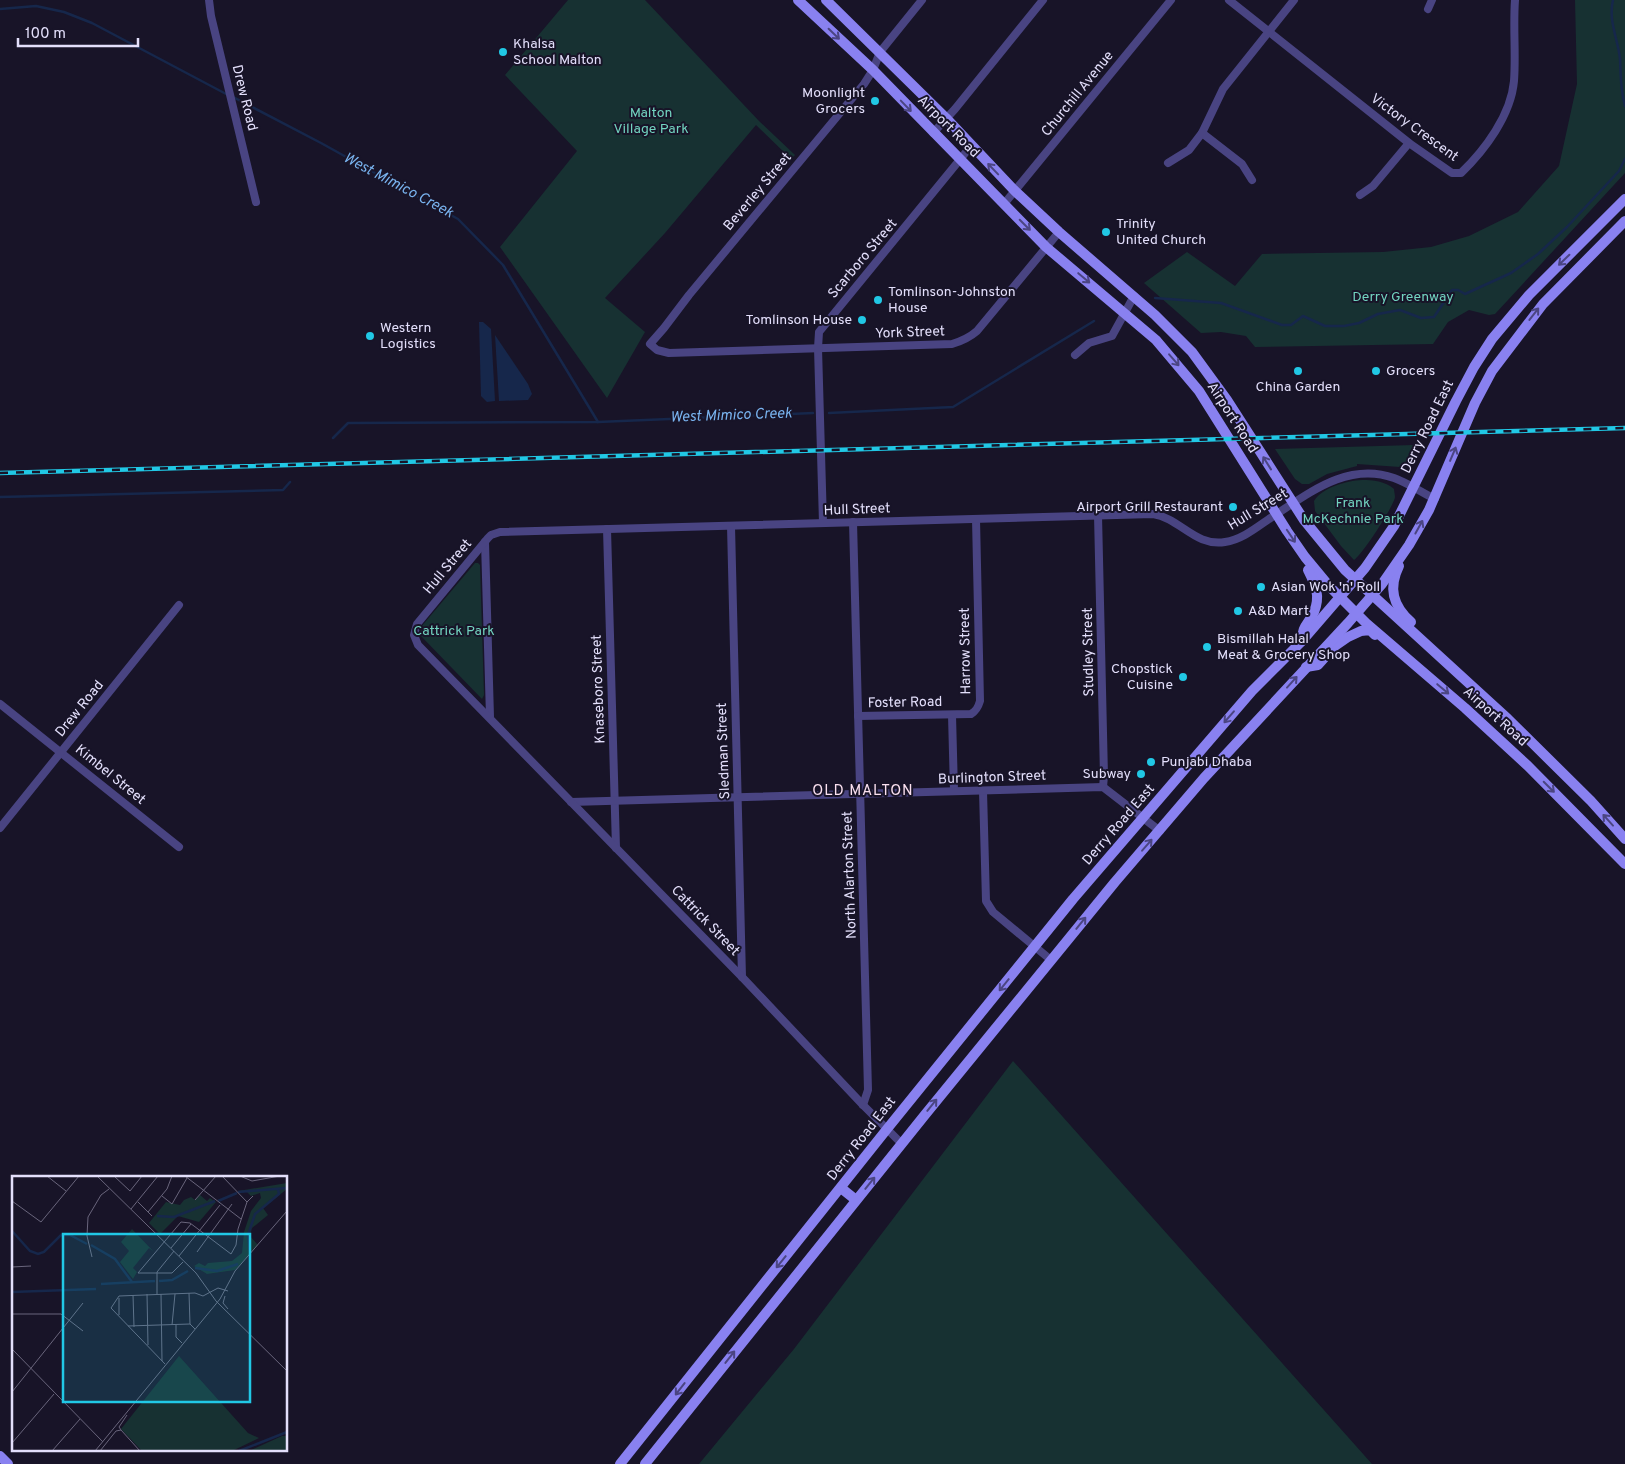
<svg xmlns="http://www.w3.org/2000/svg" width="1625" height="1464" font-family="Overpass,sans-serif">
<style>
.green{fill:#173132}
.water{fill:#16274b}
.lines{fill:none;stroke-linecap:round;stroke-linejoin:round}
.stream{stroke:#16274b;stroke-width:2.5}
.street{stroke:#494482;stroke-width:8}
.secondary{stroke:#8981f0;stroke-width:10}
.rail-casing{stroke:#21c8e5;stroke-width:4.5}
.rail{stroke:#181428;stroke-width:2.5;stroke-dasharray:8;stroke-linecap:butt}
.oneway{stroke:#4b4582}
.poi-dot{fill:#21c8e5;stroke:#181428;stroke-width:2}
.labels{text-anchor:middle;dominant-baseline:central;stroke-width:4;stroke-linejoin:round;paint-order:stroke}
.poi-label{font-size:14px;fill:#e3dffb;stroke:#181428;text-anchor:start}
.street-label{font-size:14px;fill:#e3dffb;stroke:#181428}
.park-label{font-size:14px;fill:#72d4c0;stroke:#181428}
.water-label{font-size:15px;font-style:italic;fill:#79b3ef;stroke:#181428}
.neighbourhood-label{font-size:15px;letter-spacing:1px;fill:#fbe1f0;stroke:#181428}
.inset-river{fill:none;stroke:#16274b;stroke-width:2.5}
.inset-road{fill:none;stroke:#69657c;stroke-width:1}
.view{fill:#21c8e5;fill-opacity:0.15;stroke:#21c8e5;stroke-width:2.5}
.inset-edge{fill:none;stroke:#e3dffb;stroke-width:2.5}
</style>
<rect width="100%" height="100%" fill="#181428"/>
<g class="green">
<path d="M568,0H645L759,121L795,155L791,159L756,125L665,233L605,298L645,332L607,398L500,247L577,151L505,75Z"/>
<path d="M1575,0H1625V173L1495,314L1489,315L1469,310L1448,322L1433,344L1255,347L1246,336L1221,332L1201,333L1144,283L1187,252L1235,286L1262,254L1383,252L1431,247L1469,236L1518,212L1559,166L1577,84Z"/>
<path d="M1414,445L1405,465L1400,467L1357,464V466L1327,474L1309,484H1302L1295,479L1275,449Z"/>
<path d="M1362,480C1373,480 1385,481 1394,489C1394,491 1395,495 1395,497C1394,506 1362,555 1354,560L1341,546L1315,511L1314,501C1323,487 1346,481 1362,480Z"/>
<path d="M475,563H478L480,565L484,695L482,699L420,635L421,627Z"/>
<path d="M1013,1061L1372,1464H699L794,1349Z"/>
</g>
<g class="water">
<path d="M479,322H483L491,329L495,401L487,402L481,396Z"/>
<path d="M495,335L528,384L532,394L528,400L499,401Z"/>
</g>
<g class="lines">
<g class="stream">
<path d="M1613,0C1608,21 1618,39 1620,59C1621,77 1620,88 1625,106"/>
<path d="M0,9L36,6L64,12L92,23L228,95"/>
<path d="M233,97L321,143L458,219L503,265L598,422"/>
<path d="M1155,298L1221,303L1282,325H1291L1303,316L1325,326H1344L1359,323L1378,314L1400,310L1421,318L1434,317L1452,290H1458L1465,294L1511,273L1538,254L1567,227L1619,171L1625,159"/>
<path d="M829,413L953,407L1094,321"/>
<path d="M333,438L348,423L598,422L813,413"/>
<path d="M0,497L283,490L290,482"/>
</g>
<g class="street">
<path d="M209,0L211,16L256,202"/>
<path d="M922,0L880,52L873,70L864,84L689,295L664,328L650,344L657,350L669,353L952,344C962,341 969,338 977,331L1059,232"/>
<path d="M1229,0L1409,143L1452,173H1461C1485,150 1511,115 1514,81C1516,54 1513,27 1515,0"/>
<path d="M1428,9L1432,0"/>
<path d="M933,133L955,109L1043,0"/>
<path d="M1202,133L1242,164L1252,180"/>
<path d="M1168,163L1189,150L1202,133L1223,89L1294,0"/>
<path d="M1360,195L1373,186L1409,143"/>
<path d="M1004,204L1171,0"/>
<path d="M1075,355L1089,343L1112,336L1134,296"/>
<path d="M1098,515L1104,776L1103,787"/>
<path d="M853,522L868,1090L863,1105"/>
<path d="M823,523L818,348L819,332L971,146"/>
<path d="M731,526L742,977"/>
<path d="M607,529L616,848"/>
<path d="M485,542L490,717"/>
<path d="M0,704L179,847"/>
<path d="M952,715L954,791"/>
<path d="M858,716L971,714C976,711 978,708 980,701L976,519"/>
<path d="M983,791L986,901L993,912L1051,960"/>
<path d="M571,802L1103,787L1160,831"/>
<path d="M0,828L179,605"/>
<path d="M902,1144L863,1105L742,977L418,645L414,635L417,624L488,538L491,535L500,532L1153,514C1180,518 1195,547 1225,542C1241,540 1256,528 1269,519C1307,495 1346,461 1394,478C1408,483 1421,492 1435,499"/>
</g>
<g class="secondary">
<path d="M798,0L873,70L1046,247L1156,340L1199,391L1287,531L1305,557L1329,586L1366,623L1465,708L1528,766L1625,864"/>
<path d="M826,0L946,118L1015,191L1059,232L1155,315L1192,352L1227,400L1304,520L1345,570L1508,719L1591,801L1625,839"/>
<path d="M1399,566C1388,588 1393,606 1411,622"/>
<path d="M1302,641C1302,625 1308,625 1314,612C1321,595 1315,584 1308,570"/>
<path d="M1306,667L1318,665L1335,646L1348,637L1361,631L1370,630L1375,635"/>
<path d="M841,1188L856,1200"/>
<path d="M0,1456L8,1464"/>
<path d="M620,1464L887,1129L1073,899L1252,691L1302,641L1365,568L1394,526L1456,401L1474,367L1492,339L1529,295L1625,199"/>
<path d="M645,1464L924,1116L1115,882L1204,778L1348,623L1382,584L1409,545L1429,510L1475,403L1492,371L1543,304L1625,221"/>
</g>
<g class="rail-casing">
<path id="rail" d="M0,473L1625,428"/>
</g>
<use href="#rail" class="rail"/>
</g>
<defs><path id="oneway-shaft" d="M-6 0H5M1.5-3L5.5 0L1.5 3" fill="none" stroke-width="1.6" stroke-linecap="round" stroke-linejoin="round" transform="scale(1.25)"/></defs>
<g class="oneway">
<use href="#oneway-shaft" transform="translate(834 34) rotate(44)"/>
<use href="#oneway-shaft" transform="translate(906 106) rotate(46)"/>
<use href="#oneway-shaft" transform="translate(993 169) rotate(-134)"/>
<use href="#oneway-shaft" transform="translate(1025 225) rotate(45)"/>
<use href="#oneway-shaft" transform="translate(1564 260) rotate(136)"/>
<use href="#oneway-shaft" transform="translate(1084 278) rotate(40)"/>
<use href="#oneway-shaft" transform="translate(1534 314) rotate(-52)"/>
<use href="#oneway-shaft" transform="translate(1174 360) rotate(49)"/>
<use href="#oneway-shaft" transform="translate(1453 454) rotate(-67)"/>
<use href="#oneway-shaft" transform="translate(1267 463) rotate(-122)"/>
<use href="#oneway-shaft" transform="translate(1419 527) rotate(-61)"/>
<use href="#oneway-shaft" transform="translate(1291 536) rotate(56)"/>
<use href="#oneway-shaft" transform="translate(1292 682) rotate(-48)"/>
<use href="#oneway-shaft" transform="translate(1443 689) rotate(40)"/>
<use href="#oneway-shaft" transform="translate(1229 717) rotate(131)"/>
<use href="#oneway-shaft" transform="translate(1549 787) rotate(45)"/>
<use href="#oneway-shaft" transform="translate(1608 820) rotate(-132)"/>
<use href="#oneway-shaft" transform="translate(1147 845) rotate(-49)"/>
<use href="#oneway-shaft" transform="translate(1081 923) rotate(-51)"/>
<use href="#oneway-shaft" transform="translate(1004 985) rotate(129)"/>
<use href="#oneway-shaft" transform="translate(932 1105) rotate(-51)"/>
<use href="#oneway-shaft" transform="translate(870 1183) rotate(-51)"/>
<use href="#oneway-shaft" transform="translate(781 1262) rotate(129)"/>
<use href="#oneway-shaft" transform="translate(730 1357) rotate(-52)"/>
<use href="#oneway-shaft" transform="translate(680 1389) rotate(128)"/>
</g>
<g class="poi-dot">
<circle cx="503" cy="52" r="5"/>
<circle cx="875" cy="101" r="5"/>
<circle cx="1106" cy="232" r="5"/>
<circle cx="878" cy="300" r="5"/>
<circle cx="862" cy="320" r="5"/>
<circle cx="370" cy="336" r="5"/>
<circle cx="1298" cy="371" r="5"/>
<circle cx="1376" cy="371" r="5"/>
<circle cx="1233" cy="507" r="5"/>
<circle cx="1261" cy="587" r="5"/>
<circle cx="1238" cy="611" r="5"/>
<circle cx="1207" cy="647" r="5"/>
<circle cx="1183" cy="677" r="5"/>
<circle cx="1151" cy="762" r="5"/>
<circle cx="1141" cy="774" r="5"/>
</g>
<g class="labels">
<g class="poi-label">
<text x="513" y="44">Khalsa<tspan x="513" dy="16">School Malton</tspan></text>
<text x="865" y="93" text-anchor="end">Moonlight<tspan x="865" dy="16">Grocers</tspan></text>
<text x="1116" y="224">Trinity<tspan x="1116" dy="16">United Church</tspan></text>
<text x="888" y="292">Tomlinson-Johnston<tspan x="888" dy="16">House</tspan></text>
<text x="852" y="320" text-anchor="end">Tomlinson House</text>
<text x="380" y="328">Western<tspan x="380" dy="16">Logistics</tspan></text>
<text x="1386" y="371">Grocers</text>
<text x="1298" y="387" text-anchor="middle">China Garden</text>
<text x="1223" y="507" text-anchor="end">Airport Grill Restaurant</text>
<text x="1271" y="587">Asian Wok 'n' Roll</text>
<text x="1248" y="611">A&amp;D Mart</text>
<text x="1217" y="639">Bismillah Halal<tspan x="1217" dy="16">Meat &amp; Grocery Shop</tspan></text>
<text x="1173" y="669" text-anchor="end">Chopstick<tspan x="1173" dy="16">Cuisine</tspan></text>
<text x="1161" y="762">Punjabi Dhaba</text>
<text x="1131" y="774" text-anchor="end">Subway</text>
</g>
<g class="street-label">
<text transform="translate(1078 94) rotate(-51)">Churchill Avenue</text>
<text transform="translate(244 98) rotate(76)">Drew Road</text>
<text transform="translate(948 127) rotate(45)">Airport Road</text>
<text transform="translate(1414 128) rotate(36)">Victory Crescent</text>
<text transform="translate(758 192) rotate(-50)">Beverley Street</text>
<text transform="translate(863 259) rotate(-50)">Scarboro Street</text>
<text transform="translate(910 333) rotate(-2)">York Street</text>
<text transform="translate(1232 418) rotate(57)">Airport Road</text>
<text transform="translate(1428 427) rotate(-64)">Derry Road East</text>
<text transform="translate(857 510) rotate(-2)">Hull Street</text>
<text transform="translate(1258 510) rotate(-31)">Hull Street</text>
<text transform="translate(448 567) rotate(-50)">Hull Street</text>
<text transform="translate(966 651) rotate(-91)">Harrow Street</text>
<text transform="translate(1089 652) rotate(-91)">Studley Street</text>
<text transform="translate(599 689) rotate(-92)">Knaseboro Street</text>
<text transform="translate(905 703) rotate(-1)">Foster Road</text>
<text transform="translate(80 709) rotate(-51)">Drew Road</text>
<text transform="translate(1495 717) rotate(42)">Airport Road</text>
<text transform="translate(724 751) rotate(-92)">Sledman Street</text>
<text transform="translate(110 775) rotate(39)">Kimbel Street</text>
<text transform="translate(992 778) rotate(-2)">Burlington Street</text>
<text transform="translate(1119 825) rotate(-49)">Derry Road East</text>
<text transform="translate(850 875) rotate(-92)">North Alarton Street</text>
<text transform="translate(705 921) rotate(46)">Cattrick Street</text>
<text transform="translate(862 1139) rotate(-52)">Derry Road East</text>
</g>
<g class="park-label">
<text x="651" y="113">Malton<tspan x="651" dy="16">Village Park</tspan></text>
<text x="1403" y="297">Derry Greenway</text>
<text x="1353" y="503">Frank<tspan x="1353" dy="16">McKechnie Park</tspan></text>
<text x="454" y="631">Cattrick Park</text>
</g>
<g class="water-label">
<text transform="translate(398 186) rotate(28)">West Mimico Creek</text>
<text transform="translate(731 416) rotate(-2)">West Mimico Creek</text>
</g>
<g class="neighbourhood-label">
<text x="863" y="791">OLD MALTON</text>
</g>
</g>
<g transform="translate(12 1176)">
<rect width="275" height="275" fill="#181428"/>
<path d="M275,7V13L251,32L256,39L240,52L238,60L246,69L223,94L195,98L182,90L187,87L193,90L196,87L220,85L230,77L232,56L239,35L249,22L248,17L239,20L234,15H226ZM188,19L195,25L198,22L204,26L187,46L166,40L148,58L137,47L154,26L168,29L172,24L179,21L183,24ZM120,53L142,76L137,72L121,92L125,96L121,103L108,86L117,75L109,66ZM167,180L236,257L247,262L220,275H130L109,253ZM270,260H275V275H237Z" fill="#173132"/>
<path class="inset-river" d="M226,16L275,12M206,25L225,17M145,40L162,41L203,25M0,55L18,75L26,78L32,76L49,59H58L75,68M79,69L103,83L120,106M238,76L236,59L243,38L267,18L266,13M183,92L205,95L226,88M147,105L160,104L176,95M89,108L143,105M0,116L84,113M227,275L275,256"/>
<path class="inset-road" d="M35,0L54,15M85,0L184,97L204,125L275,195M102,0L118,15L130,0M173,0L229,43M210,0L235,26M228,0L240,5L268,0M150,20L160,28L175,2M183,24L204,0M0,25L29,46L67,0M126,26L140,40M119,33L146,0M136,36L155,13L160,0M159,72L179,48M185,76L220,28M167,80L208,29M80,81L75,60L76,41L89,19L97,13M0,91L19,90M126,97L169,46L178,47L219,78L224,69L226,53L235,26L241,20M126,97H160L171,86M177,117L178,148M135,118L136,169M145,118V96L162,75M149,118L150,185M121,119L122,151M213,120L211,127L216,133M107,122V139M0,138H49L71,155M160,149L163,118M164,149V161L170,167M116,150L178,148L183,153M0,173L91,266M153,188L99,132L107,120L183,117L191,120L206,112L216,115M0,216L71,127M109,254L128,275M109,254L107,251L115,239M0,267L42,218M40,275L68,243M83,275L208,123L223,95L275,35M88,275L104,255L109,254"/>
<path class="view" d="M51,58H238V226H51Z"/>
<rect width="275" height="275" class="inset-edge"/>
</g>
<path d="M18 38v8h120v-8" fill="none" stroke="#e3dffb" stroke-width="2.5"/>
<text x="25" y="38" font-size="15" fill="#e3dffb" stroke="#181428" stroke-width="4" paint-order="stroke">100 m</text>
</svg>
